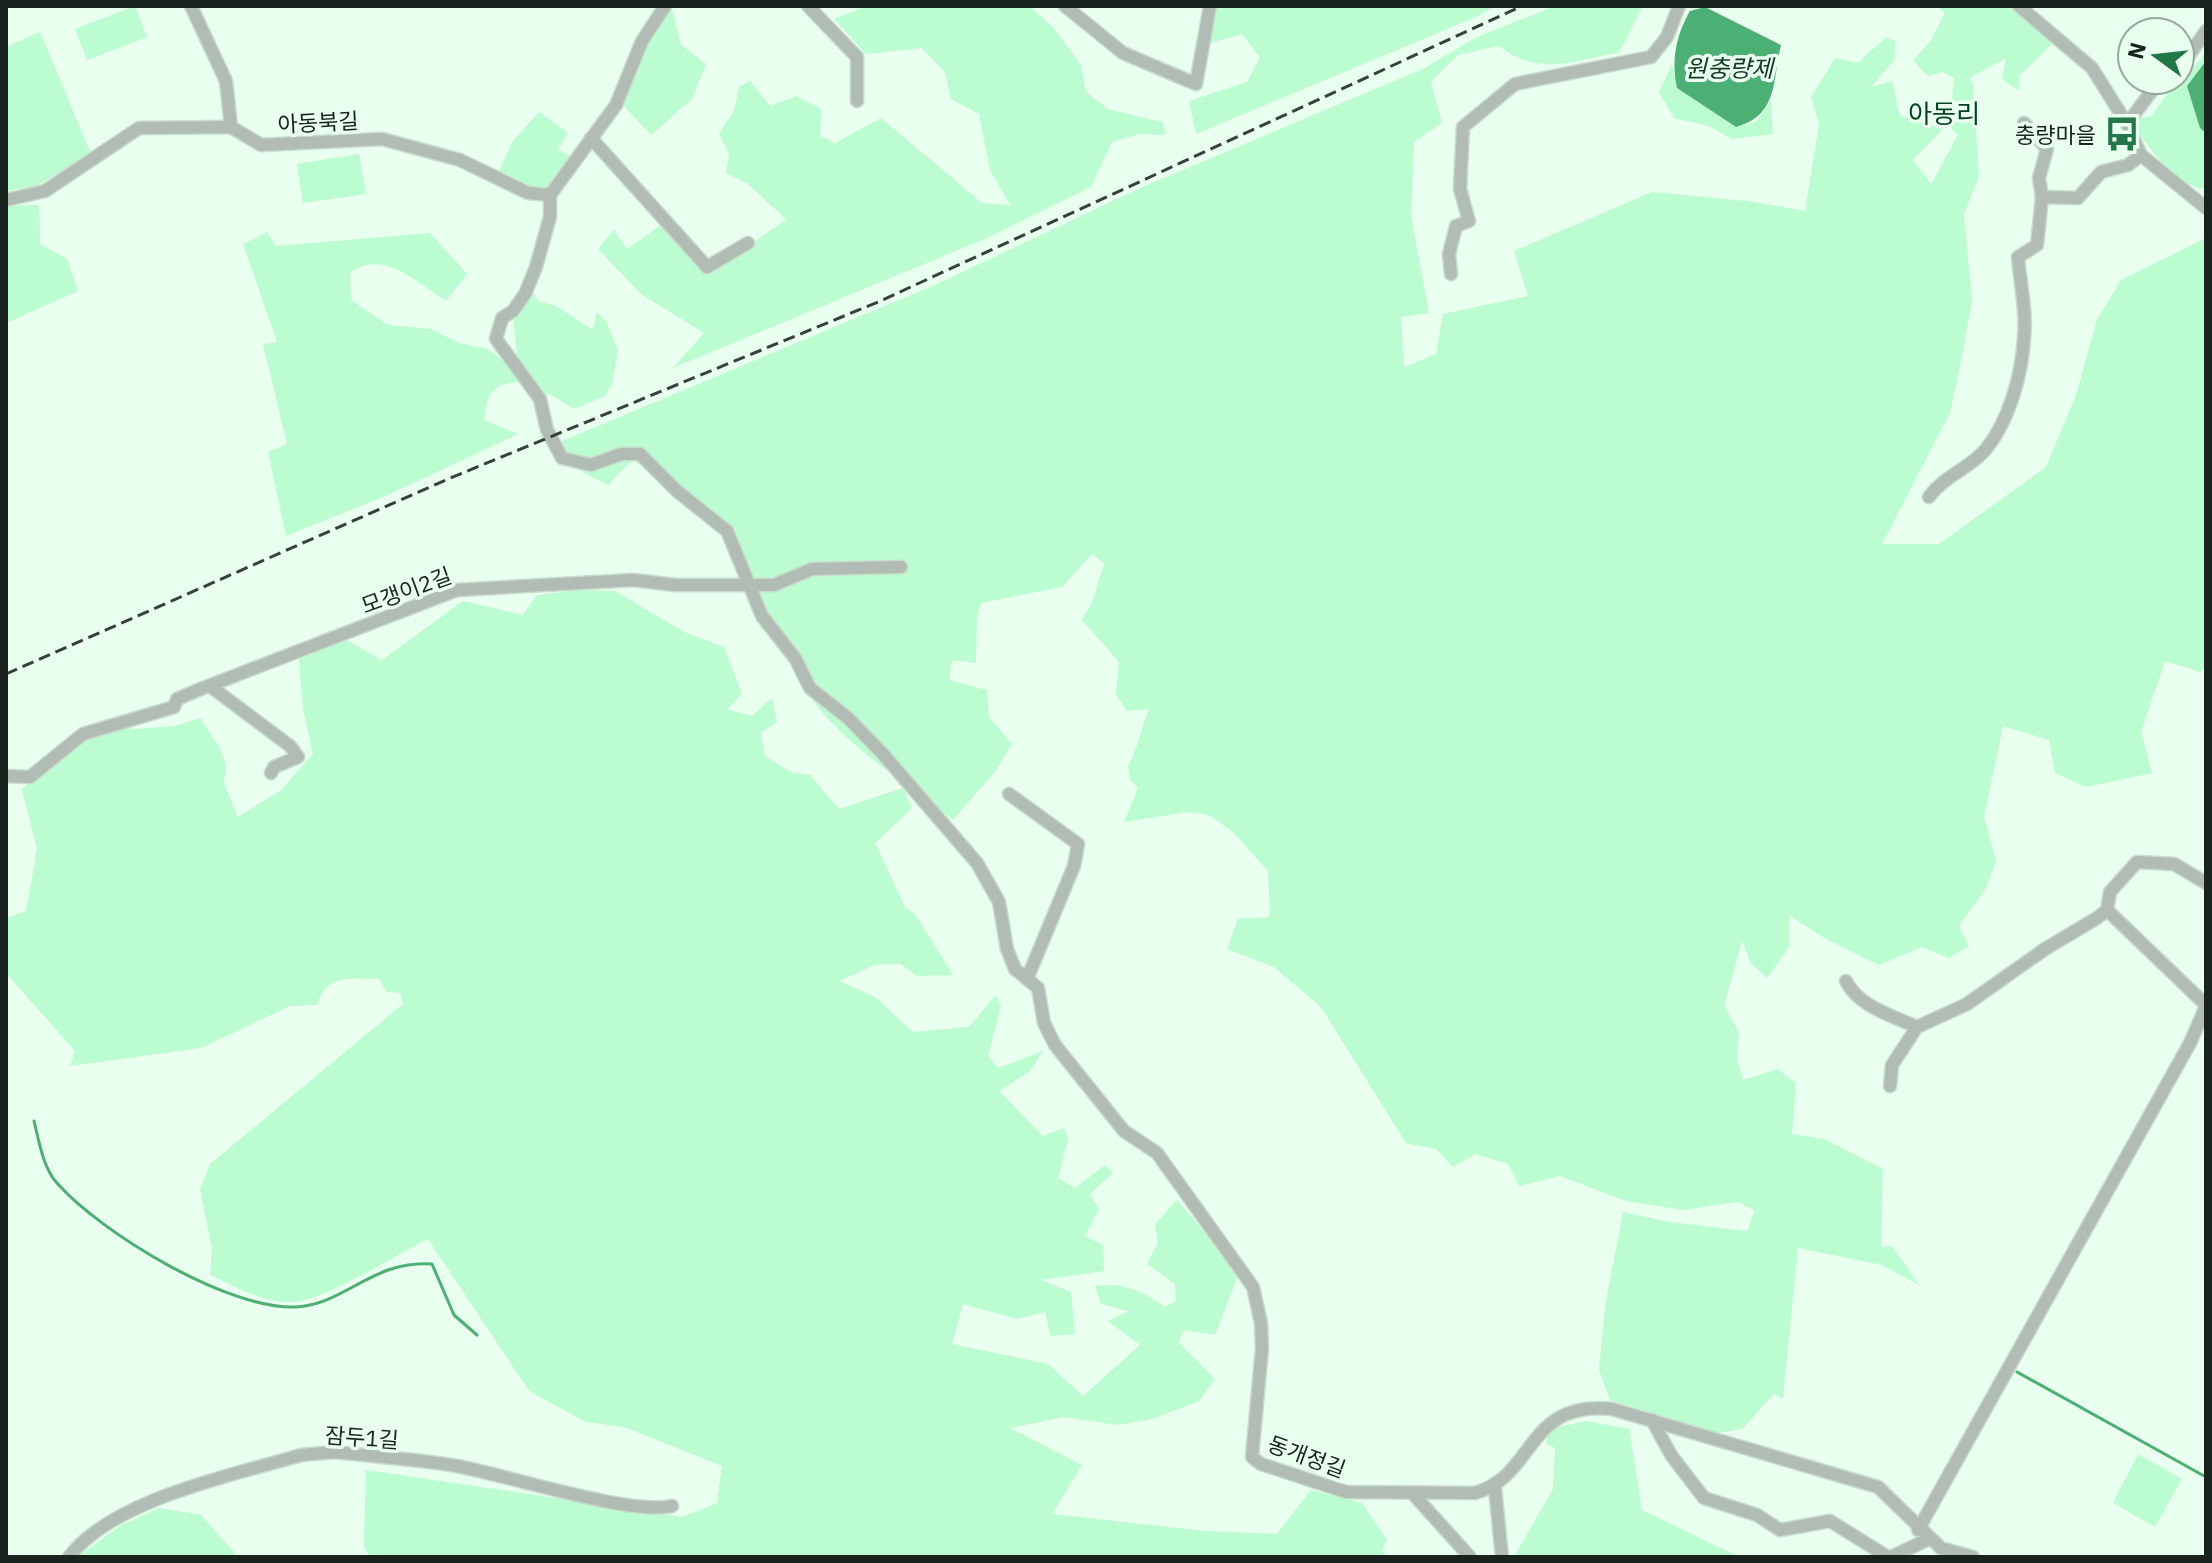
<svg xmlns="http://www.w3.org/2000/svg" width="2212" height="1563" font-family="'IBM Plex Sans','Noto Sans KR',sans-serif">
<style>
.green{fill:#bbfcd0}
.water{fill:#4caf74}
.lines{fill:none;stroke-linecap:round;stroke-linejoin:round}
.stream{stroke:#4caf74;stroke-width:3}
.street-casing{stroke:#c8dccd;stroke-width:15}
.street{stroke:#b1bdb4;stroke-width:12}
.rail{stroke:#36413a;stroke-width:3;stroke-dasharray:12 6;stroke-linecap:butt}
.labels{text-anchor:middle;dominant-baseline:central;stroke-width:7;stroke-linejoin:round;paint-order:stroke}
.street-label{font-size:22px;fill:#19221c;stroke:#e9ffef}
.poi-label{font-size:22px;fill:#19221c;stroke:#e9ffef;text-anchor:end}
.water-label{font-size:24px;font-style:italic;fill:#113a22;stroke:#e9ffef}
.quarter-label{font-size:26px;fill:#064324;stroke:#e9ffef}
</style>
<rect width="100%" height="100%" fill="#e9ffef"/>
<g class="green">
<path d="M135,6L147,37L87,60L75,29Z"/>
<path d="M867,6H1029L1052,26L1081,65L1086,92L1108,109L1162,122L1166,135L1140,134L1112,142L1091,187L987,238L673,368L704,333L641,294L598,249L614,230L627,249L662,224L709,274L786,219L748,184L726,173L729,154L719,134L734,111L739,87L750,81L770,106L797,96L821,109L820,136L835,143L881,118L982,203L1010,205L990,170L979,114L951,99L945,72L922,48L866,54L834,19Z"/>
<path d="M1214,6H1495L1476,17L1196,134L1189,101L1247,82L1260,58L1242,34L1207,44Z"/>
<path d="M1555,6H1643L1619,52C1575,61 1538,77 1499,46L1458,55L1431,82L1442,123L1414,142L1411,216L1429,313L1401,317L1404,367L1436,354L1443,314L1528,296L1514,251L1652,192L1747,201L1805,211L1819,124L1811,98L1835,58L1858,63L1886,37L1895,41V59L1871,87L1892,81L1900,116L1943,129L1913,160L1931,184L1958,135L1941,117L1952,100L1954,78L1943,72L1928,76L1913,61L1932,39L1945,13L1936,6H2012L2052,44L2019,76V91L2002,79L2006,58L1969,78L1973,84L1979,176L1964,214L1972,300L1962,356L1950,413L1882,544H1939L2046,467L2076,395L2097,320L2121,280L2206,238V666L2200,672L2165,661L2141,732L2152,773L2086,787L2055,773L2049,740L2003,726L1984,817L1996,860L1986,888L1959,926L1969,946L1949,958L1922,947L1879,965L1826,939L1789,915V947L1767,978L1751,963L1742,941L1724,1006L1739,1032L1737,1058L1743,1080L1778,1069L1796,1083L1792,1134L1824,1139L1883,1169L1881,1247L1892,1246L1919,1285L1882,1265L1798,1248L1783,1398L1774,1394L1742,1429L1717,1433L1610,1400L1599,1370L1605,1307L1623,1212L1669,1222L1747,1231L1755,1211L1738,1202L1683,1210L1626,1201L1560,1176L1519,1186L1508,1164L1476,1154L1453,1167L1436,1149L1406,1143L1321,1007L1274,967L1227,949L1238,919L1270,917L1268,871L1233,832L1209,815L1187,812L1124,822L1138,788L1130,780L1128,766C1138,749 1141,728 1149,709L1127,711L1116,695L1119,662L1081,619C1097,602 1095,584 1105,564L1092,554L1062,587L981,603L977,618L976,663L952,660L949,680L987,690L989,717L1012,744L997,769L953,820C913,788 865,758 829,720C802,691 789,653 760,627L757,593L711,512L683,503L633,459L608,485L554,457L560,442L937,284L1140,188L1425,68L1475,38Z"/>
<path d="M672,9L681,45L706,64L692,99L651,135L623,105L657,23Z"/>
<path d="M40,32L91,154L36,186L6,191V47Z"/>
<path d="M2206,54V189C2174,187 2146,142 2128,118L2151,117L2168,93Z"/>
<path d="M1672,64L1677,88L1736,127L1756,122L1771,101L1773,134L1732,139L1709,126L1674,118L1659,92Z"/>
<path d="M539,112L568,133L558,150L570,156L547,188L528,186L498,173L513,141Z"/>
<path d="M359,154L366,194L303,203L297,164Z"/>
<path d="M39,205L40,244L67,259L78,291L6,323V206Z"/>
<path d="M267,232L276,246L430,233L467,274L446,301C417,283 383,248 350,273L351,300L388,325L431,329L459,343L487,349L508,364L521,381C493,384 487,391 484,420L518,434L388,495L286,536L268,452L287,444L263,344L277,342L243,244Z"/>
<path d="M531,287L538,301L556,306L593,330L597,312L606,321L618,350L612,384L605,396L574,409L550,394L544,396L518,363L513,317Z"/>
<path d="M578,590L615,591L684,632L724,647L742,694L727,709L752,716L772,698L777,722L761,733L765,756L792,773L810,775L839,809L903,788L912,808L875,843L905,907L915,914L953,975L917,976L901,964L875,965L839,981L875,997L913,1032L969,1027L996,995L1001,1006L988,1056L998,1068L1043,1051L1030,1071L999,1091L1043,1136L1064,1128L1068,1140L1058,1178L1075,1188L1105,1165L1113,1173L1090,1194L1099,1209L1085,1236L1103,1245L1104,1271L1041,1280L1071,1292L1075,1334L1051,1336L1045,1312L1017,1319L963,1304L952,1344L1048,1364L1083,1396L1140,1345L1108,1321L1129,1311L1101,1304L1095,1286C1123,1282 1142,1291 1165,1307L1176,1301L1175,1284L1147,1264L1158,1243L1155,1224L1177,1200L1239,1273L1215,1335L1183,1330L1179,1343L1215,1379L1199,1401L1152,1419L1117,1425L1064,1417L1010,1428L1082,1465L1052,1514L1205,1531L1277,1534L1311,1490L1362,1503L1387,1540L1382,1550L1388,1557H370L364,1547L366,1470L683,1517L717,1503L722,1466L624,1427L586,1422L529,1391L428,1239C395,1255 326,1300 293,1302C263,1303 236,1287 210,1275L212,1249L200,1189L210,1164L403,1004L400,993L387,992L379,979C352,979 325,973 317,1005L290,1006L201,1048L70,1066L75,1051L6,973V918L26,911L37,849L22,789L83,741L117,727L136,729L175,726L200,718L219,747L226,765L224,783L238,817L280,791L313,754L303,709L299,659L346,640L382,660L463,601L523,615L537,595Z"/>
<path d="M1587,1421L1629,1429L1642,1510L1739,1557H1514L1553,1489L1555,1448L1546,1444L1549,1429Z"/>
<path d="M2138,1454L2182,1479L2155,1527L2113,1503Z"/>
<path d="M159,1508L201,1515L238,1557H77L120,1526Z"/>
</g>
<g class="water">
<path d="M1705,7L1781,45C1772,81 1779,115 1736,127L1677,88C1671,61 1676,35 1690,11Z"/>
<path d="M2206,61V133L2200,128L2187,86Z"/>
</g>
<g class="lines">
<g class="stream">
<path d="M34,1121C39,1141 43,1168 57,1183C101,1233 228,1310 296,1307C346,1304 372,1260 432,1264L454,1315L477,1335"/>
<path d="M2017,1372L2206,1477"/>
</g>
<g class="street-casing">
<g id="street">
<path d="M191,6L226,81L231,127"/>
<path d="M665,6L642,41L616,105L550,195V217L536,267L525,294L513,311L502,318L496,339L540,399L547,430L562,458L591,465L621,454H640L677,491L727,531L762,616L795,658L810,688L848,718L883,754L977,863L999,902L1007,949L1015,969L1038,988L1044,1023L1055,1045L1124,1131L1157,1153L1253,1287L1261,1323L1262,1348L1252,1457L1261,1464L1346,1492L1475,1493C1537,1475 1525,1400 1612,1409L1878,1487L1941,1548L1973,1557"/>
<path d="M808,6L857,57V101"/>
<path d="M1065,6L1123,53L1196,84L1210,6"/>
<path d="M2019,6L2092,68L2127,124L2141,155L2206,208"/>
<path d="M2180,68L2206,31"/>
<path d="M2024,123L2047,149L2039,178L2042,197L2078,198L2101,172L2128,165L2141,155"/>
<path d="M2127,124L2151,92L2166,80"/>
<path d="M591,138L707,267L748,243"/>
<path d="M6,200L45,191L139,128L231,127L261,145L382,139L460,160L528,193L550,195"/>
<path d="M1451,274L1449,254L1456,226L1469,221L1460,189L1463,127L1515,84L1651,57L1667,37L1679,6"/>
<path d="M1929,497C1944,476 1972,467 1986,449C2009,421 2022,374 2024,338C2027,312 2020,283 2018,257L2037,245L2042,197"/>
<path d="M210,686L290,746L298,757L274,767L271,773"/>
<path d="M6,776L30,777L83,734L174,707L177,699L203,688L457,590L633,580L675,585H774L812,569L901,567"/>
<path d="M1009,794L1078,844L1074,866L1027,979"/>
<path d="M2107,910L2206,1005"/>
<path d="M1846,981C1859,1007 1891,1015 1917,1027"/>
<path d="M1890,1086L1892,1065L1917,1027L1967,1004L2045,949L2097,918L2107,910L2110,892L2137,862L2174,864L2206,883"/>
<path d="M1652,1420L1671,1455L1704,1498L1757,1515L1780,1530L1830,1521L1888,1557"/>
<path d="M1495,1488L1502,1557"/>
<path d="M1414,1495L1470,1557"/>
<path d="M1918,1530L2190,1043L2206,1006"/>
<path d="M69,1557C113,1499 234,1475 301,1455L335,1452C376,1457 417,1459 457,1466C506,1475 632,1516 672,1506"/>
<path d="M1891,1557L1929,1539"/>
</g>
</g>
<use href="#street" class="street"/>
<path class="rail" d="M6,674L448,479L878,302L1522,6"/>
</g>
<defs>
<g id="bus-bare" transform="scale(2.76)"><path d="M-5-6H5V4H4V6H2V4H-2V6H-4V4H-5ZM-3.5-4V0h7V-4ZM-3.5 1.2v1.5H-2V1.2ZM2 1.2v1.5H3.5V1.2Z" fill="#237648" stroke="#e9ffef" stroke-width="2.5" paint-order="stroke"/></g>
</defs>
<g fill-rule="evenodd">
<use href="#bus-bare" x="2122" y="134"/>
</g>
<g class="labels">
<g class="street-label">
<text transform="translate(318 122) rotate(-3)">아동북길</text>
<text transform="translate(406 590) rotate(-20)">모갱이2길</text>
<text transform="translate(362 1437) rotate(4)">잠두1길</text>
<text transform="translate(1307 1456) rotate(20)">동개정길</text>
</g>
<g class="poi-label">
<text x="2096" y="134">충량마을</text>
</g>
<g class="water-label">
<text x="1729" y="68">원충량제</text>
</g>
<g class="quarter-label">
<text x="1944" y="113">아동리</text>
</g>
</g>
<rect width="2212" height="1563" fill="none" stroke="#19221c" stroke-width="16"/>
<g transform="translate(2156 56) rotate(285)"><circle r="38" fill="#e9ffef" stroke="#96a79b" stroke-width="2"/>
<path d="M0-6L14 30L0 20L-14 30Z" fill="#237648"/>
<text y="-12" font-size="22" font-weight="bold" text-anchor="middle" fill="#19221c">N</text>
</g>
</svg>
